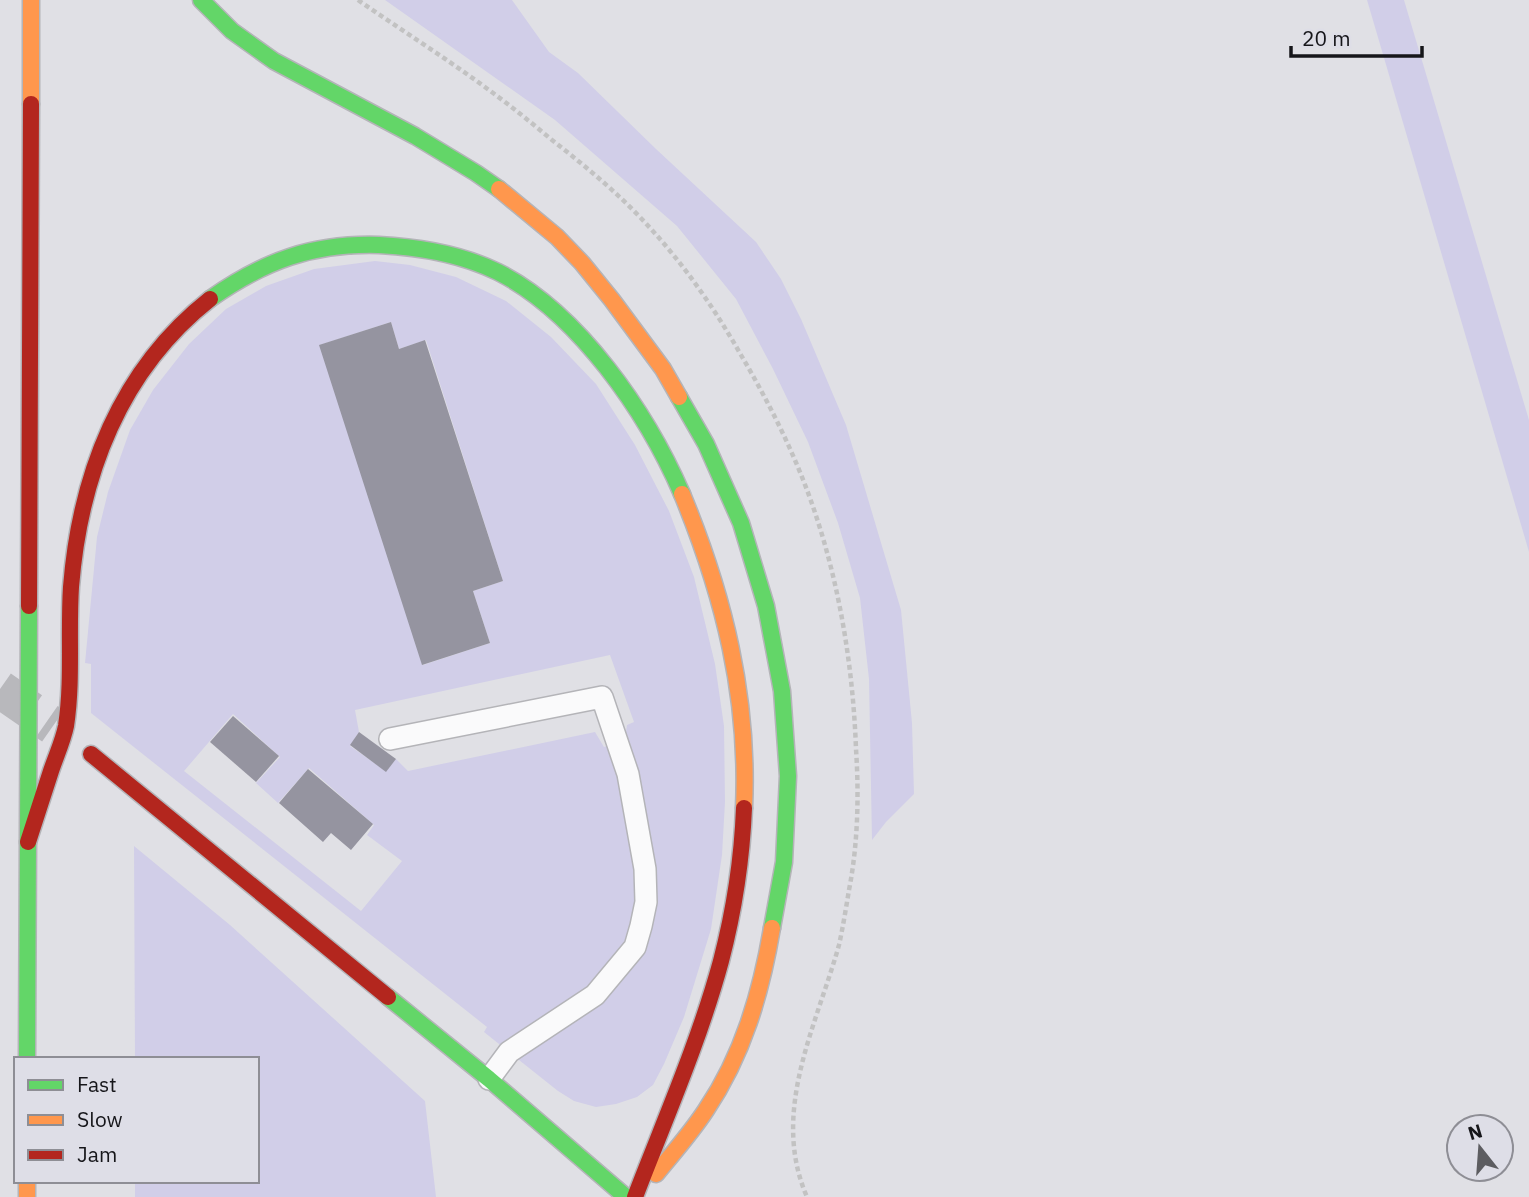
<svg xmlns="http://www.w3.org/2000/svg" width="1529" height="1197" font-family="'IBM Plex Sans',sans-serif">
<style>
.green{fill:#d1cee8;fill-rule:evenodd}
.building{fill:#9594a0}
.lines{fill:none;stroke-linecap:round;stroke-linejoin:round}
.secondary-tunnel{stroke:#b8b8bc;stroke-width:38;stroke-dasharray:38 19;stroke-linecap:butt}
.lane-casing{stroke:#b4b4b8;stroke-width:24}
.fast-casing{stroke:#b4b4b8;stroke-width:19}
.slow-casing{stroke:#b4b4b8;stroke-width:19}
.jam-casing{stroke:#b4b4b8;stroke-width:19}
.path{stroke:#c2c2c2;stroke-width:4.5;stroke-dasharray:5 3.5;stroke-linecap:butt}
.lane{stroke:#fafafb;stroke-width:21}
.fast{stroke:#63d668;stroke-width:16}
.slow{stroke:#ff974d;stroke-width:16}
.jam{stroke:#b3261e;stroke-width:16}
</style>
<rect width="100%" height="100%" fill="#e0e0e5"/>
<g class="green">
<path d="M385,0H512L549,52L578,73L656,149L756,242L781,279L801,319L846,425L901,610L912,723L914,794L886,822L872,840L869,679L860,598L838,523L808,442L773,369L736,299L677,226L555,120Z"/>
<path d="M1367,0H1404L1529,420V552Z"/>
<path d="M375,261L410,265L456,277L506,301L551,337L596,384L635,445L669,511L694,577L715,664L724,726L725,802L722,855L711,929L684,1017L664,1064L653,1085L637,1097L616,1104L596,1107L574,1101L558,1091L484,1032L487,1027L91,713V664L85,663L97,537L108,492L130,430L153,390L189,344L226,309L266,286L314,269ZM391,322L399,349L426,340L503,581L473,591L490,643L423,665L320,345ZM610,655L634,722L627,725L625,739L604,747L595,732L408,771L396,759L386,771L350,746L359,732L355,710ZM233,714L280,757L256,783L278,803L309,768L374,825L367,835L402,861L361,911L184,771Z"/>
<path d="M134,846L230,925L425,1101L436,1197H135V1181H257V1059H135Z"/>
</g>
<g class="building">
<path d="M391,322L399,349L425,340L503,581L473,591L490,643L422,665L319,345Z"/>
<path d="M233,716L279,756L256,782L210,742Z"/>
<path d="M359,732L396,759L386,772L350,745Z"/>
<path d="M308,769L373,824L351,850L331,833L323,842L279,803Z"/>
</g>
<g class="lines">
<path class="secondary-tunnel" d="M0,689L53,726"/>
<g class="lane-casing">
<path id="lane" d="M390,739L602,697L628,774L645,869L646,902L641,926L635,947L595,995L509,1052L489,1079"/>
</g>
<g class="fast-casing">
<g id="fast">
<path d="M201,0L232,31L274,61L415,136L476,173L499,189"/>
<path d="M210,299C264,261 312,243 379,245C420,247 461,254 498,272C579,313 647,413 682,494"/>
<path d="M679,397L706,444L741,523L766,606L782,691L788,776L784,862L772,928"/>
<path d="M388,997L489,1079L626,1197"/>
<path d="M27,1059L29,606"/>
</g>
</g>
<g class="slow-casing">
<g id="slow">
<path d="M31,104V0"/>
<path d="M499,189L557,237L582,263L612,300L663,369L679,397"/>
<path d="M682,494C724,596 749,697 744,808"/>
<path d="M656,1174C673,1153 691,1133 706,1110C743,1055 761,993 772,928"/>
<path d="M27,1181V1197"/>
</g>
</g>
<g class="jam-casing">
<g id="jam">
<path d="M29,606L31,104"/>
<path d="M91,754L388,997"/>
<path d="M28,842C36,818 43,795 51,771C56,756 63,741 66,726C73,680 68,633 71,587C80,475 120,370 210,299"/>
<path d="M635,1197C665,1119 699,1042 721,961C734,911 742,860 744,808"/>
</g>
</g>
<path class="path" d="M358,0C404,32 452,62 497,96C516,110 534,125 552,140C580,162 607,184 632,209C675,252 711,302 741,355C768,401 793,450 811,501C839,580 853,666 856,749C859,795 858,844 849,890C846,908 843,927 839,945C816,1027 770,1112 807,1197"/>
<use href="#lane" class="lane"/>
<use href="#fast" class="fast"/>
<use href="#slow" class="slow"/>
<use href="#jam" class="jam"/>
</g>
<rect x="14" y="1057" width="245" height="126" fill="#dedee7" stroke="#8e8e95" stroke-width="2"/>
<rect x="28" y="1080" width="35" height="10" fill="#63d668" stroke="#8e8e95" stroke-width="2"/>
<text x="77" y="1092" font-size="21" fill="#16161a">Fast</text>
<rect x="28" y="1115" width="35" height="10" fill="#ff974d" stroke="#8e8e95" stroke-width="2"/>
<text x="77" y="1127" font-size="21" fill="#16161a">Slow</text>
<rect x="28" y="1150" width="35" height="10" fill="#b3261e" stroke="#8e8e95" stroke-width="2"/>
<text x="77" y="1162" font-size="21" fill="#16161a">Jam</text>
<g transform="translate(1480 1148) rotate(343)"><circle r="33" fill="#dedee7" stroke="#8e8e95" stroke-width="2"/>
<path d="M0-5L12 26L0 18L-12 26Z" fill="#5d5d61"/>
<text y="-10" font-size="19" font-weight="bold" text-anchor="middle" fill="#16161a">N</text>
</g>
<path d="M1291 46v10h131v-10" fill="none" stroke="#16161a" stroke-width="3.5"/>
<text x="1302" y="46" font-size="21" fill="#16161a" stroke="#dedee7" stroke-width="5" paint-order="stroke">20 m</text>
</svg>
